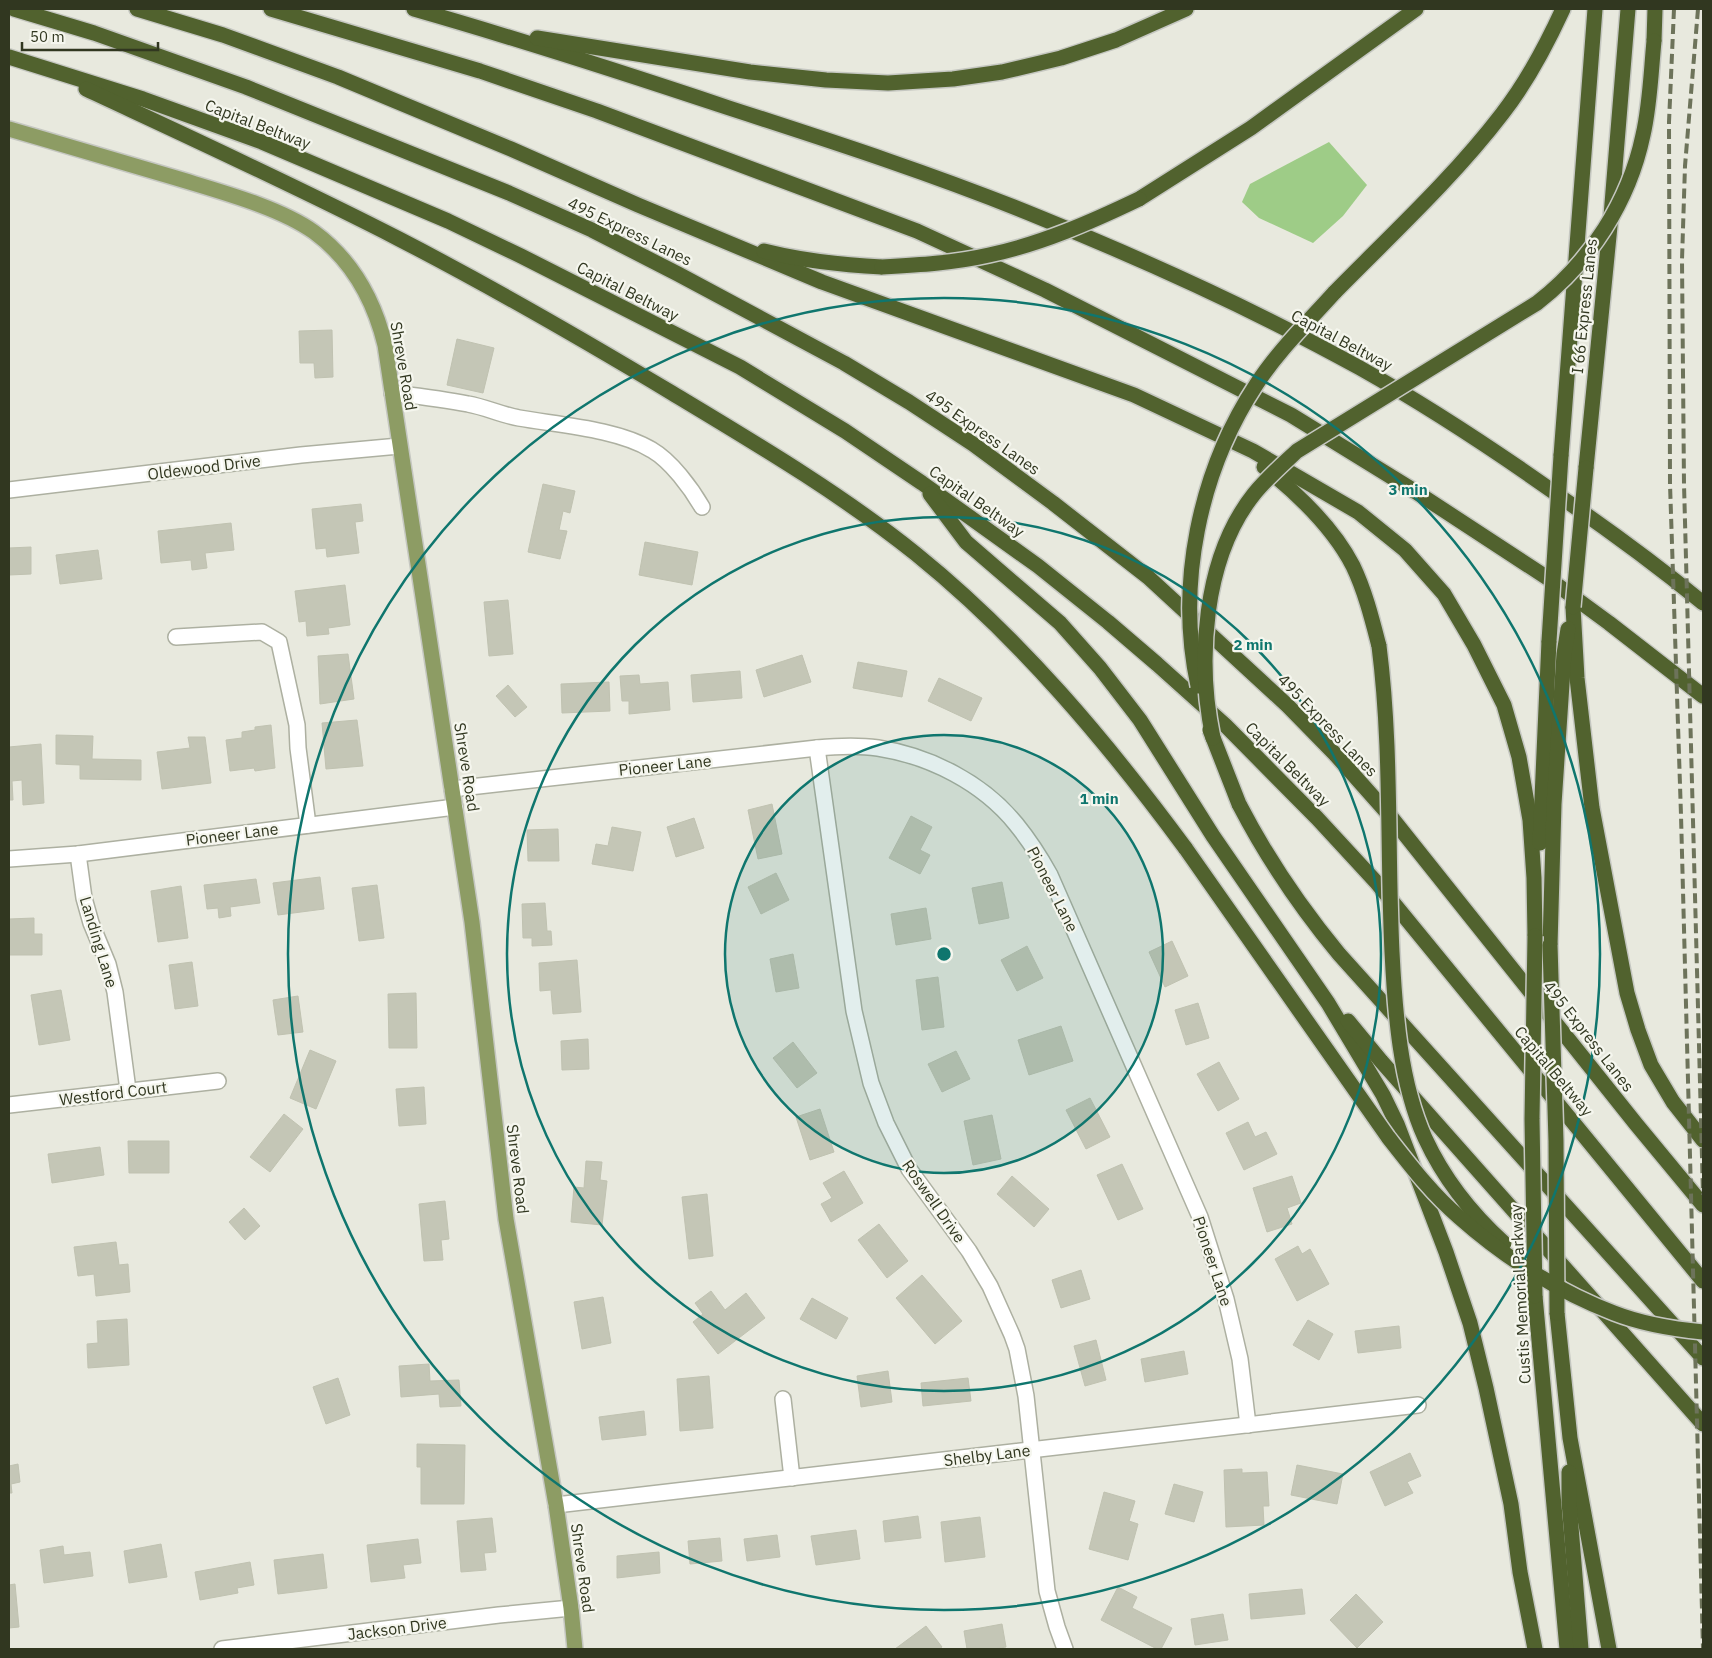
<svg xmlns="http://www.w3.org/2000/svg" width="1712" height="1658" font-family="'IBM Plex Sans',sans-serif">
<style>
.water{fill:#9ecc87}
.building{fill:#c4c6b6;stroke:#c0c2b1}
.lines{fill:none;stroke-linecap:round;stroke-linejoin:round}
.minor-casing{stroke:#adb0a1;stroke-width:18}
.major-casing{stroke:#c5c7c1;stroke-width:18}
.highway-casing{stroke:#c5c7c1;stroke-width:18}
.minor{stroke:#fff;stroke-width:15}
.major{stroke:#8d9c64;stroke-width:15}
.highway{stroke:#51622e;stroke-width:15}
.rail{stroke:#6d735a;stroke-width:4;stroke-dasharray:10 5;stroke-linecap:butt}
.highway-bridge-casing{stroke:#c5c7c1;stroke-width:18;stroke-linecap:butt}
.highway-bridge{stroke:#51622e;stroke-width:15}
.ring{fill:none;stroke:#0f766e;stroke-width:2.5}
.labels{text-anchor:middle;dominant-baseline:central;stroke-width:4.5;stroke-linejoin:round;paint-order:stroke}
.street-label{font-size:16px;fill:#313720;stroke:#f5f6ee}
.centre{fill:#0f766e;stroke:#f5f6ee;stroke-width:2.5}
.ring-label{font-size:15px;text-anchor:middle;font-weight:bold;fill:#0f766e;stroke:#f5f6ee;stroke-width:4.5;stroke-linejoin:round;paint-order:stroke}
</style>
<rect width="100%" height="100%" fill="#e8e9de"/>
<path class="water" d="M1329,142L1367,185L1343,216L1313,243L1259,218L1242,202L1250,184Z"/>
<g class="building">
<path d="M332,330L333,377L315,378L314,363H300L299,331Z"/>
<path d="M457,339L494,348L483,393L447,385Z"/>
<path d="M543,484L575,491L570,513L563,511L559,530L567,531L560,559L528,552Z"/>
<path d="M361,504L363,521L355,522L359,553L327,557L326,548L316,549L312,509Z"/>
<path d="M231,523L234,550L205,553L207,568L192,570L191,560L161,563L158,531Z"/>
<path d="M645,542L698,552L692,585L639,575Z"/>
<path d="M31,547V574L9,575V548Z"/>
<path d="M98,550L102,579L60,584L56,555Z"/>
<path d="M345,585L350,625L328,628L329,634L307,636L306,621L299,622L295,591Z"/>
<path d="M508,600L513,654L489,656L484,602Z"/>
<path d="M348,654L354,699L320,704L318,656Z"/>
<path d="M802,655L811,682L764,697L756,670Z"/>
<path d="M858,662L907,671L902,697L853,688Z"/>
<path d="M740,671L742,698L693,702L691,675Z"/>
<path d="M639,675L640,684L668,682L670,710L629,714V701H622L620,676Z"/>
<path d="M939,678L982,698L971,721L928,701Z"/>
<path d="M609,682L610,711L562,713L561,684Z"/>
<path d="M508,685L527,707L515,717L496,696Z"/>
<path d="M357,720L363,766L326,769L322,723Z"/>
<path d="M271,725L275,768L255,771L254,768L230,771L226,740L242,738V732L255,730V727Z"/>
<path d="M56,735L93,736L92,759L141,760V780L80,779V765L56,764Z"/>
<path d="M188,737H205L211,783L162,789L157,752L190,748Z"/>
<path d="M41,744L44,803L23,805L22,780L12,781L13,800H9V747Z"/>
<path d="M772,804L782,854L758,859L748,810Z"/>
<path d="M911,816L932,827L920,850L930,855L920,874L889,858Z"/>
<path d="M694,818L704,848L676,857L667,827Z"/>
<path d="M612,827L641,832L633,871L592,864L596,844L608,846Z"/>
<path d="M558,829L559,861H528L527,830Z"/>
<path d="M776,873L789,900L761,914L748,887Z"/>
<path d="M320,877L324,909L278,915L273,883Z"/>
<path d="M256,879L260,903L230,907L231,916L219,918L218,908L207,909L204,885Z"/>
<path d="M1002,882L1009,918L979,924L972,888Z"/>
<path d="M377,885L384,938L359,941L352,888Z"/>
<path d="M181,886L188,938L158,942L151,891Z"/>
<path d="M545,903L547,931H551L552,945L532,946V938H523L522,904Z"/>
<path d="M926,908L931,939L896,945L891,914Z"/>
<path d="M34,918V934H42V955H9V919Z"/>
<path d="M1172,941L1188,976L1165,987L1149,952Z"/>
<path d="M1027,946L1043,978L1017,991L1001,960Z"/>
<path d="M793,954L799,988L776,992L770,959Z"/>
<path d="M577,960L581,1012L553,1014L551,990L540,991L539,963Z"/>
<path d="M192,962L198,1006L175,1009L169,965Z"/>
<path d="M938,977L944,1027L922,1030L916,980Z"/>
<path d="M61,990L70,1040L39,1045L31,995Z"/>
<path d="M416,993L417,1048H389L388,994Z"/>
<path d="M298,996L303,1032L278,1035L273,1000Z"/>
<path d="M1198,1003L1209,1038L1186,1045L1175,1010Z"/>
<path d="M1061,1026L1073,1061L1029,1075L1018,1040Z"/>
<path d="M588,1039L589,1069L562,1070L561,1041Z"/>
<path d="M793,1042L817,1073L797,1088L773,1058Z"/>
<path d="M310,1050L336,1061L316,1109L290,1098Z"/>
<path d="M956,1051L970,1079L942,1092L928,1064Z"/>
<path d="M1219,1062L1239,1099L1218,1111L1197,1074Z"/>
<path d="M424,1087L426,1124L399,1126L396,1089Z"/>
<path d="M1090,1098L1110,1137L1086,1149L1066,1110Z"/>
<path d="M820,1109L834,1152L810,1160L796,1117Z"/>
<path d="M284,1114L303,1129L270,1172L250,1157Z"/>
<path d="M992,1115L1001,1159L973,1165L964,1121Z"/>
<path d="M1248,1122L1255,1137L1266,1132L1277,1154L1244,1170L1226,1133Z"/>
<path d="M128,1141H169V1173H129Z"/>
<path d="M100,1147L104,1175L52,1183L48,1154Z"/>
<path d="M586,1161L602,1162L600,1180L607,1181L602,1225L571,1222L574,1187L584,1188Z"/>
<path d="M1122,1164L1143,1209L1118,1220L1097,1175Z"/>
<path d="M844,1171L863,1203L831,1222L821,1204L832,1198L823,1183Z"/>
<path d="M1012,1176L1049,1209L1034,1227L997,1194Z"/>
<path d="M1292,1176L1301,1203L1287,1208L1292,1224L1267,1232L1253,1188Z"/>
<path d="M707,1194L713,1256L689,1259L682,1197Z"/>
<path d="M445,1201L449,1239L441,1240L443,1260L424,1261L419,1204Z"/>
<path d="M244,1208L260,1226L245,1240L229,1222Z"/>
<path d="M879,1224L908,1261L887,1278L858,1240Z"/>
<path d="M116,1242L119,1265L128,1264L130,1292L96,1296L94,1274L78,1276L74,1247Z"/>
<path d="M1298,1246L1302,1254L1310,1249L1329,1284L1297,1301L1275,1259Z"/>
<path d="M1081,1270L1090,1299L1061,1308L1052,1280Z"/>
<path d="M922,1275L962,1321L935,1344L896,1298Z"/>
<path d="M711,1291L725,1310L746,1293L765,1318L718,1354L693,1322L703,1314L695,1303Z"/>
<path d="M603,1297L611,1343L582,1349L574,1302Z"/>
<path d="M812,1298L848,1318L836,1339L800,1319Z"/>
<path d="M127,1319L129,1365L88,1368L87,1344L98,1343L97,1321Z"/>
<path d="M1308,1320L1333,1334L1319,1360L1293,1345Z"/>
<path d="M1399,1326L1401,1348L1358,1353L1355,1331Z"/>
<path d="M1096,1340L1106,1380L1085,1386L1074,1346Z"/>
<path d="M1184,1351L1188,1374L1145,1382L1141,1359Z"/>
<path d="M429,1364L430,1381L459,1380L461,1406L440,1407L439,1394L401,1397L399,1366Z"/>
<path d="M888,1371L892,1402L861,1407L857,1376Z"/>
<path d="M709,1376L713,1428L680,1431L677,1379Z"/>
<path d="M338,1378L350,1415L326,1424L313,1387Z"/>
<path d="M968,1378L971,1401L923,1406L921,1383Z"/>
<path d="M644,1411L646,1435L602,1440L599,1417Z"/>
<path d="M417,1444L465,1445L464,1504H421V1467H417Z"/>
<path d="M1410,1453L1421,1476L1407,1482L1413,1493L1385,1506L1370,1472Z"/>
<path d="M18,1464L20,1482L11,1484L12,1493H9V1466Z"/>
<path d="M1297,1465L1343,1474L1337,1504L1291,1495Z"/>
<path d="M1242,1469V1473L1267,1472L1269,1506H1263L1264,1525L1226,1527L1224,1470Z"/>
<path d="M1174,1484L1203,1492L1194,1522L1165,1514Z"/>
<path d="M1104,1492L1135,1501L1129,1521L1138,1524L1128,1560L1089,1549Z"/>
<path d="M918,1516L921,1538L885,1542L883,1521Z"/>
<path d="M980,1517L985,1557L945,1562L941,1522Z"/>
<path d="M492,1518L496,1552L484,1553L486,1570L461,1572L457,1521Z"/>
<path d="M856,1530L860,1559L816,1565L811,1536Z"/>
<path d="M777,1535L780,1557L747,1561L744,1539Z"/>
<path d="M720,1538L722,1561L690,1564L688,1541Z"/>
<path d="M418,1539L421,1563L403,1565L405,1578L371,1582L367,1545Z"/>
<path d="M161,1544L167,1577L129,1583L124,1551Z"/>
<path d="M63,1546L64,1555L90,1552L93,1576L44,1583L40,1550Z"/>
<path d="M659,1552L660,1573L617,1578V1556Z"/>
<path d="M323,1554L327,1588L278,1594L274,1560Z"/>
<path d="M250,1562L254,1585L237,1588L238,1593L200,1600L195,1572Z"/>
<path d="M15,1584L19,1627L9,1628V1585Z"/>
<path d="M1118,1587L1137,1597L1132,1608L1172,1628L1161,1649H1157L1101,1620Z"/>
<path d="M1302,1589L1305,1614L1251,1619L1249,1594Z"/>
<path d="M1356,1594L1383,1622L1357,1648L1330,1620Z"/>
<path d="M1223,1614L1228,1640L1195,1645L1191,1619Z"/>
<path d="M1002,1624L1006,1647L994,1649H967L964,1631Z"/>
<path d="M926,1626L942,1647L939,1649H895Z"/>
</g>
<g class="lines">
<g class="minor-casing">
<g id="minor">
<path d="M392,393C417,396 443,399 468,404C485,407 502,415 519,418C559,425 618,429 652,450C671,461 691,488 702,507"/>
<path d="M9,490L301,455L399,446"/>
<path d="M176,637L262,632L279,642L297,725L298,748L308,825"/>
<path d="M817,748L854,1011L871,1083L886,1123L909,1169L969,1251L990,1286L1012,1335L1017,1349L1026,1396L1047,1591L1057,1627L1065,1649"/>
<path d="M452,789L817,748C837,746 858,745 878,748C930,756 983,783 1016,824C1029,840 1040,857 1050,875L1200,1217L1226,1299L1240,1359L1248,1425"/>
<path d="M78,854L84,898L91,923L108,964L115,992L128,1090"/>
<path d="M9,859L78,854L455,807"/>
<path d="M9,1105L218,1081"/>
<path d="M783,1399L792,1478"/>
<path d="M556,1505L1418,1405"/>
<path d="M222,1649L499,1615L571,1608"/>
</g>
</g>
<g class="major-casing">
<path id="major" d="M9,129C65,145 121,162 176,178C218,191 279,207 314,232C352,260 374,300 385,345L472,922L506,1219L556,1505L571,1608L575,1649"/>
</g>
<g class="highway-casing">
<g id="highway">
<path d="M14,9L94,33L246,87L509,193L592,230L678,274L844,363L909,402L973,444L1053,503L1148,577L1288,706L1335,754L1391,817L1636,1124L1703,1205"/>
<path d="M137,9L223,35L338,77L511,149L638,205L822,282L1134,395L1253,451L1358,512L1405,550L1444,594L1474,645L1504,705L1519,757L1530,820L1534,878L1535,936"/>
<path d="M271,9L480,71L597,111L917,231L1045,290L1291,415L1416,492L1549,579L1609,623L1703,696"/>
<path d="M414,9C519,39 624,73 729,108C834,142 939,176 1041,218C1149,262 1257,311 1360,368C1431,408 1499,453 1565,500C1613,533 1659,567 1703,603"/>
<path d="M537,38L750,72L826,80L888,83L953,79L1002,72L1061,58L1116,40L1186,9"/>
<path d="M1654,41L1655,9"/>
<path d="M9,57L143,99L262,142L448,221L521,256L740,367L845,431L922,483L1038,566L1108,622L1157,664L1225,725L1317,818L1377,883L1703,1281"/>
<path d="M86,89C191,138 296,186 399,239C492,287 582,339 672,393C755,443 840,493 916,554C1020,638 1107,742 1186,849"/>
<path d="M1139,199L1251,128L1416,9"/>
<path d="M764,251C804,261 842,265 882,267"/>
<path d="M1334,293C1391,235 1453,178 1502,114C1527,82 1546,46 1563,9"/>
<path d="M1561,456L1595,9"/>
<path d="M1264,467C1298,494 1333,527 1353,566C1365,591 1372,619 1379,646"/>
<path d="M1586,468L1611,216L1628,9"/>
<path d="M930,494L966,542L1060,623L1100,668L1140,720L1213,836L1328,1003L1383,1095L1397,1124L1446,1252L1470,1323L1486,1388L1511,1504L1520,1572L1535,1649"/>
<path d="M1573,607L1577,678L1592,808L1627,993L1638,1030L1651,1065L1673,1102L1703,1140"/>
<path d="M1239,804C1267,858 1300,907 1339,954L1703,1358"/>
<path d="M1540,843L1549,641"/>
<path d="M1550,945L1554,804L1564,654L1568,629"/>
<path d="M1348,1021L1381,1061L1703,1424"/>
<path d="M1535,1296L1567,1649"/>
<path d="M1557,1313L1570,1438L1609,1649"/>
<path d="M1569,1472V1502L1581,1649"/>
</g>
</g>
<use href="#minor" class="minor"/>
<use href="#major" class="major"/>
<use href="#highway" class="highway"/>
<g class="rail">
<path d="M1674,9L1669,122L1670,484L1681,815L1703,1649"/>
<path d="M1698,9L1685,166L1682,260L1684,484L1703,1195"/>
</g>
<g class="highway-bridge-casing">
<g id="highway-bridge">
<path d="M882,267C918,265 954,263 989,255C1041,244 1091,222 1139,199"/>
<path d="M1573,607L1586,468"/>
<path d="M1549,641L1561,456"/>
<path d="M1379,646C1392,748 1387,850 1392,952C1395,1012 1400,1083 1425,1138C1443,1177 1472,1214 1504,1243"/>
<path d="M1198,686C1176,585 1199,472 1256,385C1278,351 1307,323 1334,293"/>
<path d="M1210,730L1239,804"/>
<path d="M1213,738C1197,661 1203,558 1254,494C1267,478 1282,465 1297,451L1537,303C1590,262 1629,202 1643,135C1650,105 1651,72 1654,41"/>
<path d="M1186,849L1388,1137C1410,1165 1432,1194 1459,1217C1503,1256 1558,1292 1614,1313C1642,1324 1673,1329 1703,1332"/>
<path d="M1550,945L1556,1141L1557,1313"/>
<path d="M1535,1296L1532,1119L1535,936"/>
</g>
</g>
<use href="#highway-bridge" class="highway-bridge"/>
</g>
<circle cx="944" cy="954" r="219" fill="#0f766e" fill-opacity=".12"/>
<g class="ring">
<circle cx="944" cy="954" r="219"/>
<circle cx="944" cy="954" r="437"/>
<circle cx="944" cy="954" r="656"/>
</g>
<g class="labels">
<g class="street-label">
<text transform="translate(258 124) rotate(21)">Capital Beltway</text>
<text transform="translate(630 231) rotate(26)">495 Express Lanes</text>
<text transform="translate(628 291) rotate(27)">Capital Beltway</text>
<text transform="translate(1584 306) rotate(-84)">I 66 Express Lanes</text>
<text transform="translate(1342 340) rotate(28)">Capital Beltway</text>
<text transform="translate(404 366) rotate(80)">Shreve Road</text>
<text transform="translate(983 432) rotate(35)">495 Express Lanes</text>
<text transform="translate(204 467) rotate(-7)">Oldewood Drive</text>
<text transform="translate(977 501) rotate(35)">Capital Beltway</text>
<text transform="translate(1328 725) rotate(46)">495 Express Lanes</text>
<text transform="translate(1288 764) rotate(45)">Capital Beltway</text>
<text transform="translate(665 765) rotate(-6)">Pioneer Lane</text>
<text transform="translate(467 767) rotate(81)">Shreve Road</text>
<text transform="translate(232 834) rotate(-7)">Pioneer Lane</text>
<text transform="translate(1053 889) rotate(63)">Pioneer Lane</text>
<text transform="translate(99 942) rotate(73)">Landing Lane</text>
<text transform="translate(1589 1036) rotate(52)">495 Express Lanes</text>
<text transform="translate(1554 1071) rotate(50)">Capital Beltway</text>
<text transform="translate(113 1093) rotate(-7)">Westford Court</text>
<text transform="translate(518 1169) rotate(83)">Shreve Road</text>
<text transform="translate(934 1201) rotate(55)">Roswell Drive</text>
<text transform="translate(1213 1261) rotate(72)">Pioneer Lane</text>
<text transform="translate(1520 1294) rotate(-93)">Custis Memorial Parkway</text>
<text transform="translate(987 1455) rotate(-7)">Shelby Lane</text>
<text transform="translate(583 1568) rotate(82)">Shreve Road</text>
<text transform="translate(397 1628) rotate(-7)">Jackson Drive</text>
</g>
</g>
<circle cx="944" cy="954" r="8" class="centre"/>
<g class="ring-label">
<text x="1408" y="495">3 min</text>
<text x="1253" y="650">2 min</text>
<text x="1099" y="804">1 min</text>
</g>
<rect width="1712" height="1658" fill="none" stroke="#313720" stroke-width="20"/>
<path d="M22 42v8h136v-8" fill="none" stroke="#313720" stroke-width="2.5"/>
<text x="30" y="42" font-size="15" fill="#313720" stroke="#f5f6ee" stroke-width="4" paint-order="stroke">50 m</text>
</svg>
